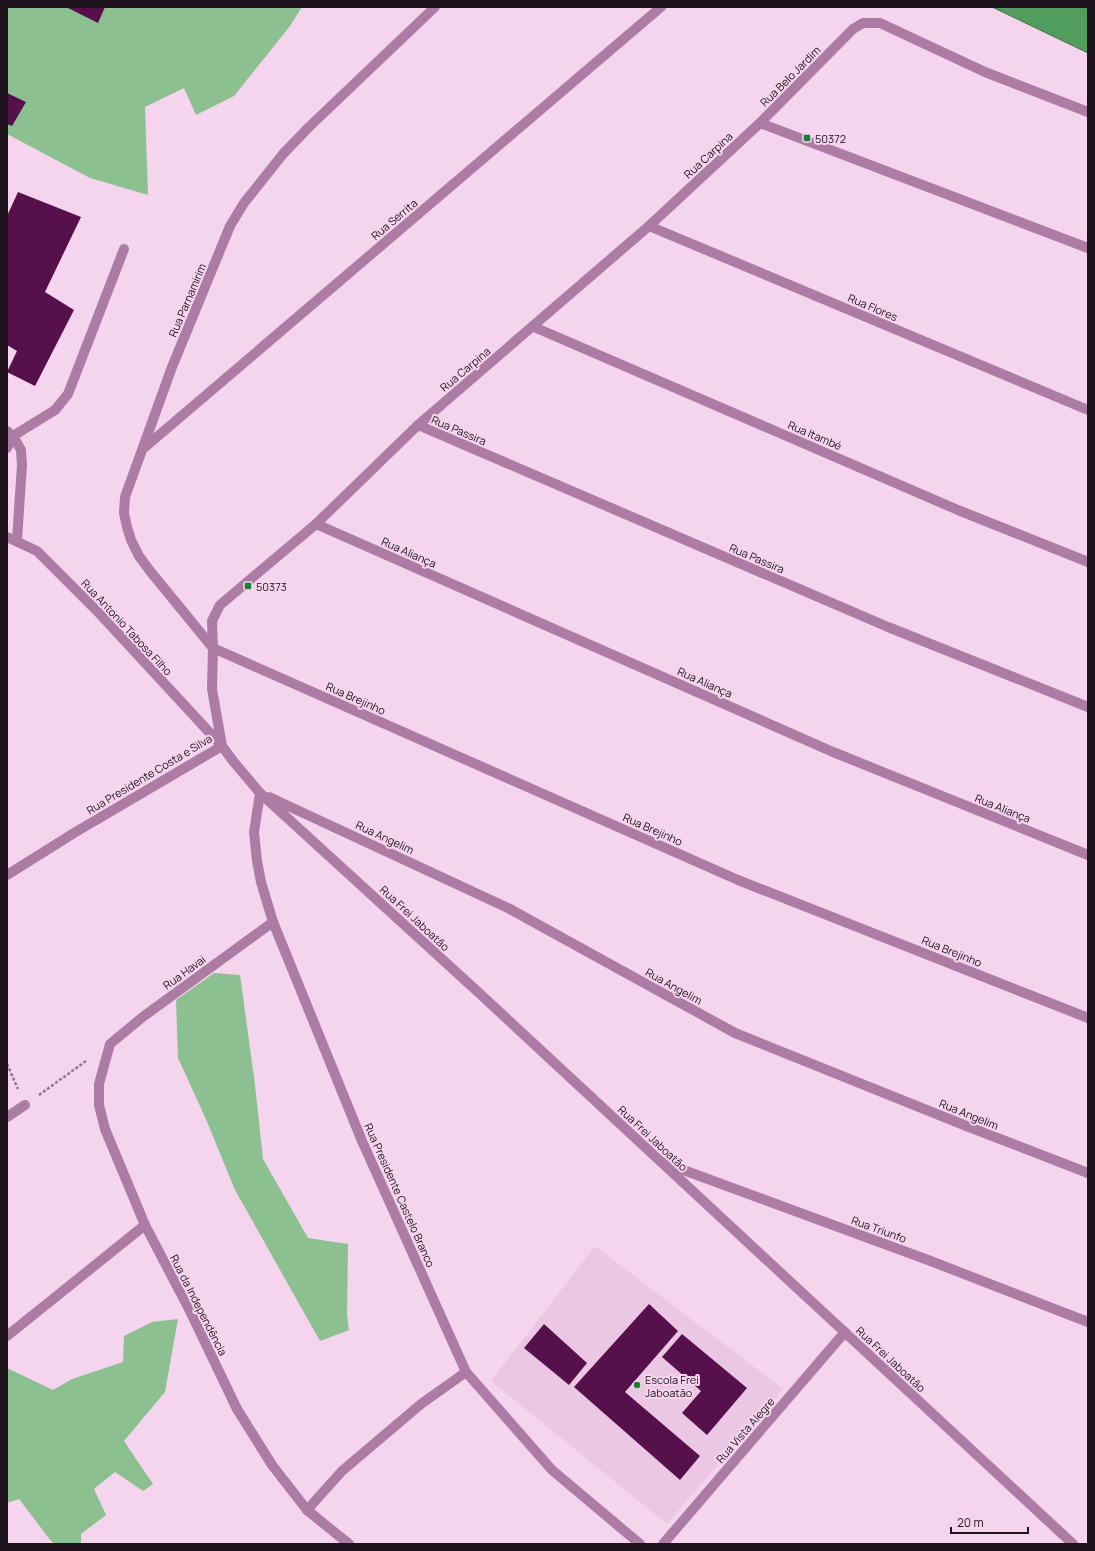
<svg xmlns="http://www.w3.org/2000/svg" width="1095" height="1551" font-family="Manrope,sans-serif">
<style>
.built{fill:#ecc7e4}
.green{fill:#8cc091}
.water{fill:#519d5d;stroke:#42744a}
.building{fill:#56114d}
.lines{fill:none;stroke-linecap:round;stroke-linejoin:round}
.path{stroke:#8e798a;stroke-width:2.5;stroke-dasharray:3 2;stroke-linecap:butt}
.lane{stroke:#ad7ca4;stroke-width:10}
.street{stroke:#ad7ca4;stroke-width:10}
.poi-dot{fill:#1a8035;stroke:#f4d5ed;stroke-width:1.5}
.labels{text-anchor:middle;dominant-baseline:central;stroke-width:4;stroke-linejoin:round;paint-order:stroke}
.street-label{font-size:11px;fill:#1e131c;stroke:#f4d5ed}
.poi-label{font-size:11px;fill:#1e131c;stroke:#f4d5ed;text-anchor:start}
</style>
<rect width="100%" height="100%" fill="#f4d5ed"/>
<path class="built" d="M595,1246L783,1389L667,1524L491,1381Z"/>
<g class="green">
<path d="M7,7H302L290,26L234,96L196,115L184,88L145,107L148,195L90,178L7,134Z"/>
<path d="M214,973L240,975L255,1085L263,1159L308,1238L348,1244L347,1315L349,1330L320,1341L235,1190L205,1117L178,1058L176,1000Z"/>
<path d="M178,1319L165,1392L124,1441L153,1484L143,1491L115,1472L94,1489L106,1515L81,1534V1544H55L51,1541L19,1499L7,1503V1368L53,1390L72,1379L123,1362L124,1336L152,1322Z"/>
</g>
<path class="water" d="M992,7H1088V53Z"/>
<g class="building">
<path d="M66,7H105L98,23Z"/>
<path d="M7,93L26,102L12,126L7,124Z"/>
<path d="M18,192L81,217L45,292L74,310L35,386L7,372L17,351L7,345V216Z"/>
<path d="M649,1304L678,1331L625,1392L700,1456L680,1480L574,1387Z"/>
<path d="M544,1324L587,1363L569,1385L524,1348Z"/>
<path d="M682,1334L747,1388L707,1435L682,1413L701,1391L662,1357Z"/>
</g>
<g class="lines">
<g class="path">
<path d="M7,1064L18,1089"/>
<path d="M39,1095L86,1061"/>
</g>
<path class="lane" d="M13,436L55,410L68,394L124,249"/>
<g class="street">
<path d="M435,7L309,127L283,154L244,203L230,226L172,367L125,497L124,513L127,527L131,540L139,556L150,571L213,648L738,880L1088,1018"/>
<path d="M760,123L1088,248"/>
<path d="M649,226L1088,410"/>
<path d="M534,327L958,510L1088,562"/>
<path d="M418,425L888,627L1088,707"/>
<path d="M7,431L13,436L21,450L22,465L17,540"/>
<path d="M7,448L13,436"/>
<path d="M144,448L661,7"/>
<path d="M316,524L833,752L1088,855"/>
<path d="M7,537L37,551L100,614L222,746L233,761L260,793L478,992L1073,1544"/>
<path d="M222,746L212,689L213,648L212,621L220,605L316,524L418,425L649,226L760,123L853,29L863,23H880L985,72L1088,112"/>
<path d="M260,793L254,832L257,861L261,882L273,922L362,1141L466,1372L552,1470L640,1544"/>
<path d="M269,797L508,908L735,1033L969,1127L1088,1173"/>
<path d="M7,875L74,833L222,746"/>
<path d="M273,922L144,1016L110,1044L99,1084V1105L105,1129L145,1225L190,1311L237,1409L272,1465L307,1510L349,1544"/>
<path d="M7,1117L25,1105"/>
<path d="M667,1164L928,1260L1088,1322"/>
<path d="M7,1336L145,1225"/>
<path d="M307,1510L342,1471L421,1404L466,1372"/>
<path d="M663,1544L845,1332"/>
</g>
</g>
<g class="poi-dot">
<rect x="803" y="134" width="8" height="8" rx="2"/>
<rect x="244" y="582" width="8" height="8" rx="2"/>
<circle cx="637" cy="1385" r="4"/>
</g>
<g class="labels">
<g class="street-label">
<text transform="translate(790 76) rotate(-45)">Rua Belo Jardim</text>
<text transform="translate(708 155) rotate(-43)">Rua Carpina</text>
<text transform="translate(394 219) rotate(-40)">Rua Serrita</text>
<text transform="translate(187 300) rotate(-67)">Rua Parnamirim</text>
<text transform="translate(873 307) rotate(23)">Rua Flores</text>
<text transform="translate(465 369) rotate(-40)">Rua Carpina</text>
<text transform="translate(459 430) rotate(23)">Rua Passira</text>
<text transform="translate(815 435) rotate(23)">Rua Itambé</text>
<text transform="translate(409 552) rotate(24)">Rua Aliança</text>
<text transform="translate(757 558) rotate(23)">Rua Passira</text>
<text transform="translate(127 627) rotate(47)">Rua Antonio Tabosa Filho</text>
<text transform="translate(705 682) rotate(24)">Rua Aliança</text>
<text transform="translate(356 698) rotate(24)">Rua Brejinho</text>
<text transform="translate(149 774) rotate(-31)">Rua Presidente Costa e Silva</text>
<text transform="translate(1003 808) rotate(22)">Rua Aliança</text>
<text transform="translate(653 829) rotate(24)">Rua Brejinho</text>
<text transform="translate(385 837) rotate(25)">Rua Angelim</text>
<text transform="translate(415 918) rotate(43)">Rua Frei Jaboatão</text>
<text transform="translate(952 951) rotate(22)">Rua Brejinho</text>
<text transform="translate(184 972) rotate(-36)">Rua Havai</text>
<text transform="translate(674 986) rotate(29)">Rua Angelim</text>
<text transform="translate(969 1114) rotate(22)">Rua Angelim</text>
<text transform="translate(653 1138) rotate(43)">Rua Frei Jaboatão</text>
<text transform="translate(400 1195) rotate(66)">Rua Presidente Castelo Branco</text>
<text transform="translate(879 1229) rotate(20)">Rua Triunfo</text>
<text transform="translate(199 1305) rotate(63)">Rua da Independência</text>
<text transform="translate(891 1359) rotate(43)">Rua Frei Jaboatão</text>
<text transform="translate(745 1430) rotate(-49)">Rua Vista Alegre</text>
</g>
<g class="poi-label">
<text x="815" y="138">50372</text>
<text x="256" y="586">50373</text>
<text x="645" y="1379">Escola Frei<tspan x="645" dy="13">Jaboatão</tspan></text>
</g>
</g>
<rect width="1095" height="1551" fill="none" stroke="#1e131c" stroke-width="16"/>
<path d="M951 1527v6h77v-6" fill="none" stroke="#1e131c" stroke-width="2"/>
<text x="957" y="1527" font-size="12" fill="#1e131c" stroke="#f4d5ed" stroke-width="3" paint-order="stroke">20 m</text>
</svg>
